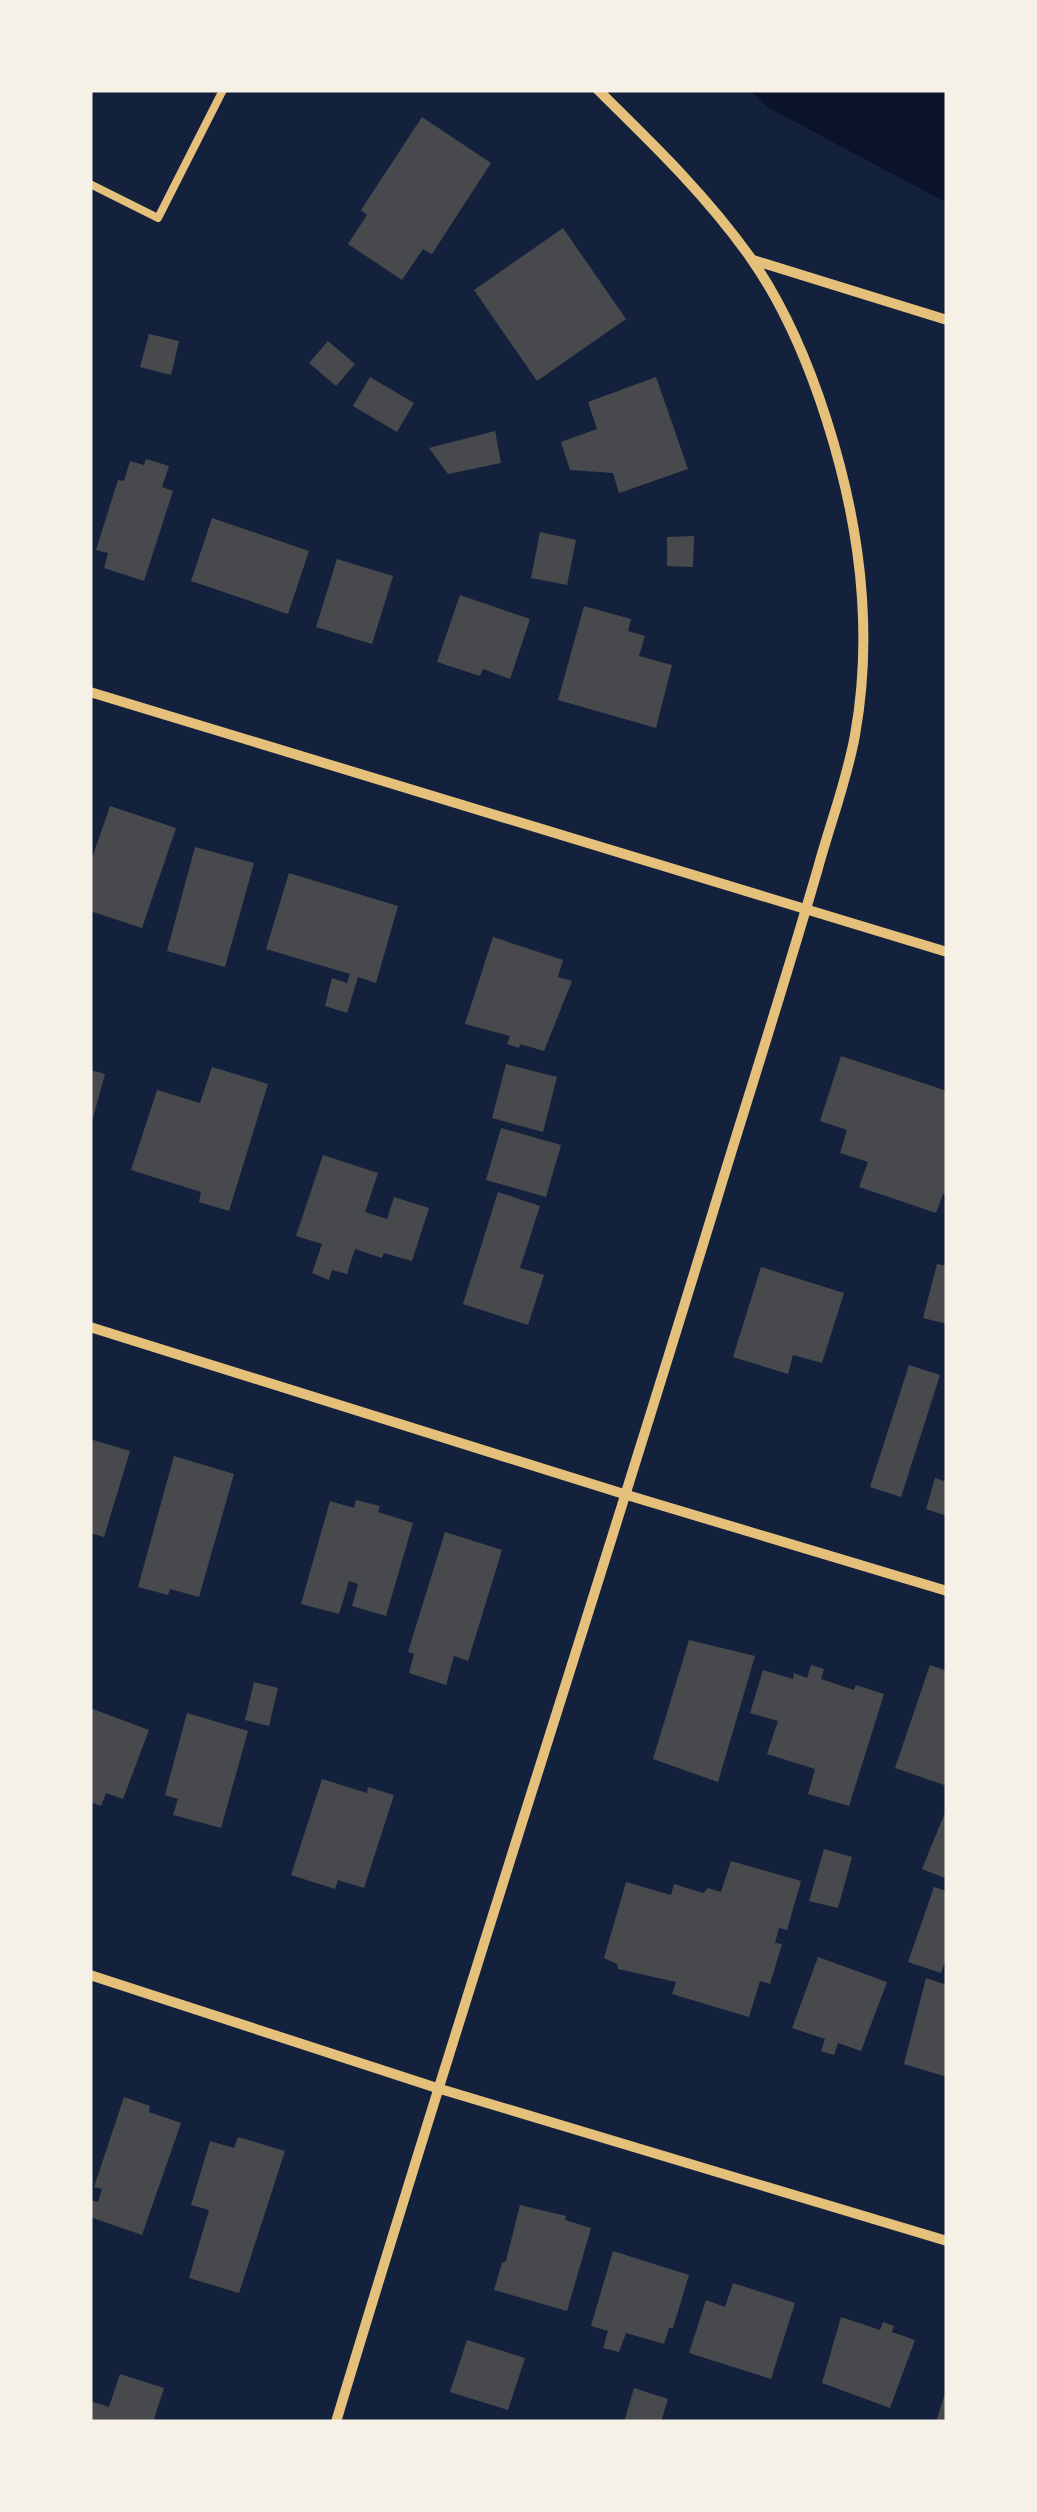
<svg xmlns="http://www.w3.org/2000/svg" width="1037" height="2512" font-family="Bitter,serif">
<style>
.water{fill:#0b132b}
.building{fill:#48494c}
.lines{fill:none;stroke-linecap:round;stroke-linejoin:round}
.service{stroke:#e5c07b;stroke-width:8}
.minor{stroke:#e5c07b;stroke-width:10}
</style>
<rect width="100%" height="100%" fill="#14213d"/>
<path class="water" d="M749,90H947V203L769,108Z"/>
<g class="building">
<path d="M422,117L491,163L432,254L423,249L402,280L348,244L367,215L361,210Z"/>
<path d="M563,228L626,319L537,381L474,290Z"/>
<path d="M149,334L179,341L171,375L140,367Z"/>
<path d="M328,341L355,364L336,386L309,363Z"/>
<path d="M370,377L414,403L397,432L353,406Z"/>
<path d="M656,377L688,469L619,493L613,473L570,470L561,442L597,429L588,402Z"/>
<path d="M495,431L501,463L448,474L429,448Z"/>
<path d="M146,459L169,466L162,487L173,491L144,581L104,568L108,553L96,550L118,480L124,481L130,461L144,465Z"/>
<path d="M212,518L309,551L288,614L191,581Z"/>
<path d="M540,532L576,540L567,585L531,578Z"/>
<path d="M694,536L693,567L667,566V537Z"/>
<path d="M337,559L393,576L372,644L316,627Z"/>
<path d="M460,595L530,619L510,679L483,669L480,676L437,662Z"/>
<path d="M584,606L631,619L628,631L645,636L639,656L672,665L656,728L558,700Z"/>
<path d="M110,806L176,828L142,928L90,911V864Z"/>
<path d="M195,847L254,863L225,967L167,951Z"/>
<path d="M289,873L398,906L376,983L358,977L347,1013L325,1006L332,978L347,983L350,974L266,949Z"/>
<path d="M493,937L563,960L558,977L572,981L544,1051L520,1044L519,1048L507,1044L510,1036L465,1024Z"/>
<path d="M841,1056L947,1091V1195L943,1194L936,1213L859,1187L868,1162L840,1153L847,1130L820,1121Z"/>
<path d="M506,1064L557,1077L543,1132L492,1118Z"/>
<path d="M212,1067L268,1084L229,1211L199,1202L201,1192L131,1170L157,1090L200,1103Z"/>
<path d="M90,1070L105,1074L91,1125H90Z"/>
<path d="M501,1128L561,1145L546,1197L486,1180Z"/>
<path d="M323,1155L378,1173L365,1212L387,1219L394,1197L429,1208L412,1261L384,1253L382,1258L355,1249L347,1274L332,1270L329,1280L312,1273L322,1244L296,1236Z"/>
<path d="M498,1192L540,1206L520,1268L544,1275L528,1325L463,1304Z"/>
<path d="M937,1264L947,1266V1324L923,1318Z"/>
<path d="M761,1267L844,1293L822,1363L793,1355L788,1374L733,1357Z"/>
<path d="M909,1365L940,1375L901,1497L870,1487Z"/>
<path d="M90,1439L130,1451L104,1537L90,1533Z"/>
<path d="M174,1456L234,1474L199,1597L170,1589L168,1595L138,1587Z"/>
<path d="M935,1478L947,1482V1516L926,1509Z"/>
<path d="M356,1500L380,1506L378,1512L413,1523L386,1616L352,1606L358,1584L349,1581L339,1614L301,1604L330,1501L354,1508Z"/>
<path d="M445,1532L502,1550L468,1661L454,1656L446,1685L409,1673L414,1654L408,1652Z"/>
<path d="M689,1640L755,1656L718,1782L653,1759Z"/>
<path d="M811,1665L824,1669L821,1679L854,1690L856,1685L884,1694L849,1806L808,1794L815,1769L767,1754L778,1721L750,1713L763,1670L793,1679L794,1673L807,1678Z"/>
<path d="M930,1665L947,1671V1786L895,1768Z"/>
<path d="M254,1682L278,1688L269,1726L245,1720Z"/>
<path d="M90,1708L149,1730L123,1799L106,1793L101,1806L90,1802Z"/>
<path d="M187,1713L248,1731L221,1828L173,1815L178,1799L165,1795Z"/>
<path d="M322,1779L367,1793L368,1787L394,1795L364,1888L338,1880L335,1889L291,1875Z"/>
<path d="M947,1808V1879L922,1869Z"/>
<path d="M824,1849L852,1857L838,1908L809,1901Z"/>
<path d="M731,1861L801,1881L787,1930L779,1928L775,1943L782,1944L770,1984L760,1981L749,2017L672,1994L676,1982L618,1969L617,1964L604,1958L626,1882L671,1895L674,1884L703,1893L708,1888L721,1892Z"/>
<path d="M934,1887L947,1891V1955L941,1973L908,1962Z"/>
<path d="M818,1957L887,1982L861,2051L838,2043L834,2055L821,2051L825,2039L792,2028Z"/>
<path d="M926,1978L947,1985V2077L904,2064Z"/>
<path d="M124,2097L150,2106L149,2112L181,2123L142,2235L90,2217L91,2200L98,2202L102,2189L94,2187Z"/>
<path d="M238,2137L285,2151L239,2293L189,2278L209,2210L191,2205L210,2141L234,2148Z"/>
<path d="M520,2205L566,2216L565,2220L591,2228L567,2311L494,2290L502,2263L506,2261Z"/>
<path d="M613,2251L689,2275L673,2328H669L664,2344L626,2333L619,2352L603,2348L608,2331L591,2326Z"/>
<path d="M733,2283L795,2303L771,2379L689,2353L706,2300L725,2307Z"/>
<path d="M841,2317L880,2330L883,2322L894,2326L892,2332L915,2340L890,2408L822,2383Z"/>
<path d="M467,2340L525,2358L508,2410L450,2392Z"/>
<path d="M120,2374L164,2388L154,2419L162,2422H90V2401L109,2407Z"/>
<path d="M634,2388L668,2399L661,2422H624Z"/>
<path d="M946,2390L947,2422H936Z"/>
</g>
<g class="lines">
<path class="service" d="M90,184L158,218L223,90"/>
<g class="minor">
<path d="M753,260L947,320"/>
<path d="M90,692L947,952"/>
<path d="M90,1327L627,1495L947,1591"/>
<path d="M90,1975L437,2088L947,2241"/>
<path d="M336,2422C461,2006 597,1594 723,1179C755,1075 788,972 818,868C830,824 847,780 855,735C863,691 865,643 862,598C855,490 812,345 750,257C706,195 652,143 598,90"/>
</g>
</g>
<rect width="1037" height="2512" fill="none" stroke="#f6f1e7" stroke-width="185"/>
</svg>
